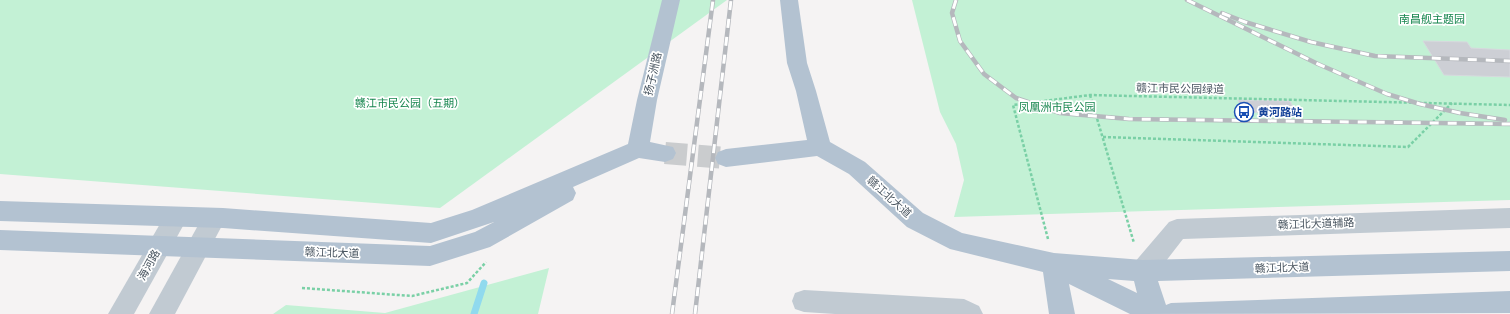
<svg xmlns="http://www.w3.org/2000/svg" width="1510" height="314" font-family="'Roboto Condensed','Noto Sans SC',sans-serif">
<style>
.green{fill:#c3f1d5}
.lines{fill:none;stroke-linecap:round;stroke-linejoin:round}
.stream{stroke:#90daee;stroke-width:7}
.building{fill:#cdcfd5;stroke:#d7d9de}
.major-tunnel{stroke:#caccce;stroke-width:22;stroke-dasharray:22 11;stroke-linecap:butt}
.path{stroke:#7ad0a6;stroke-width:2.5;stroke-dasharray:3 2;stroke-linecap:butt}
.minor{fill:#c1cad2;fill-rule:evenodd}
.major{fill:#b3c2d1;fill-rule:evenodd}
.rail-casing{stroke:#b5b8bd;stroke-width:4.5}
.rail{stroke:#fff;stroke-width:3;stroke-dasharray:9;stroke-linecap:butt}
.labels{text-anchor:middle;dominant-baseline:central;stroke-width:3.5;stroke-linejoin:round;paint-order:stroke}
.park-label{font-size:11px;fill:#17864f;stroke:#fff}
.street-label{font-size:11px;fill:#4a5661;stroke:#fff}
.transit-label{font-size:11px;font-weight:bold;fill:#164399;stroke:#fff;text-anchor:start}
</style>
<rect width="100%" height="100%" fill="#f5f3f3"/>
<g class="green">
<path d="M0,0H727L440,208L0,174Z"/>
<path d="M912,0H1510V200L954,217L964,180L956,144L940,112Z"/>
<path d="M549,268L538,314H273L286,305L385,313Z"/>
</g>
<g class="lines">
<path class="stream" d="M474,314L484,283"/>
</g>
<g class="building">
<path d="M1423,41L1467,42L1471,48L1510,50V77L1444,75Z"/>
<path d="M1238,100L1290,101L1296,113L1244,112Z"/>
</g>
<g class="lines">
<path class="major-tunnel" d="M665,153L726,158"/>
<g class="path">
<path d="M1090,95L1134,243"/>
<path d="M1103,137L1408,147L1452,103"/>
<path d="M1048,239L1013,105L1090,95L1510,105"/>
<path d="M302,288L412,296L467,283L486,262"/>
</g>
<g class="minor">
<path d="M176,207L184,210L188,217L134,314H108L168,210Z"/>
<path d="M214,208L222,211L226,218L175,314H149L206,211Z"/>
<path d="M1510,208V228L1183,239L1152,279L1143,282L1134,279L1131,271L1134,263L1169,222L1177,219Z"/>
<path d="M804,290L964,299L979,306L983,314H835L804,312L795,309L792,301L795,293Z"/>
</g>
<g class="major">
<path d="M662,0H680L657,100L650,142L673,147L676,153L673,159L665,162L639,158L573,187L576,193L573,200L490,247L430,266L0,250V230L430,246L475,232L494,222L431,243L223,228L0,221V201L223,208L431,223L472,210L628,144L637,100Z"/>
<path d="M780,0H798L807,63L816,91L830,142L865,162L923,213L962,233L1054,253L1143,260L1510,251V271L1158,281L1166,305L1171,303L1510,291V313L1130,314L1069,284L1075,314H1049L1043,272L950,249L907,227L849,174L817,156L726,167L718,164L715,158L718,152L726,149L807,140L796,91L787,63ZM1108,279L1134,281L1137,293Z"/>
</g>
<g class="rail-casing">
<g id="rail">
<path d="M956,0L952,13L960,41L984,74L1016,98L1060,113L1129,119L1510,124"/>
<path d="M1187,0L1318,64L1387,94L1420,104L1460,113L1505,120"/>
<path d="M1222,13L1245,22L1311,42L1375,56L1510,61"/>
<path d="M672,314L713,0"/>
<path d="M695,314L731,0"/>
</g>
</g>
<use href="#rail" class="rail"/>
</g>
<defs>
<g id="bus-ring" transform="scale(1)"><circle r="9.5" fill="#fff" stroke="#1a4fb4" stroke-width="1.5"/><path d="M-5-6H5V4H4V6H2V4H-2V6H-4V4H-5ZM-3.5-4V0h7V-4ZM-3.5 1.2v1.5H-2V1.2ZM2 1.2v1.5H3.5V1.2Z" fill="#1a4fb4"/></g>
</defs>
<g fill-rule="evenodd">
<use href="#bus-ring" x="1244" y="112"/>
</g>
<g class="labels">
<g class="park-label">
<text x="1432" y="19">南昌舰主题园</text>
<text x="410" y="103">赣江市民公园（五期）</text>
<text x="1057" y="107">凤凰洲市民公园</text>
</g>
<g class="street-label">
<text transform="translate(653 74) rotate(-77)">扬子洲路</text>
<text transform="translate(1180 89) rotate(1)">赣江市民公园绿道</text>
<text transform="translate(889 197) rotate(42)">赣江北大道</text>
<text transform="translate(1316 224) rotate(-2)">赣江北大道辅路</text>
<text transform="translate(332 253) rotate(2)">赣江北大道</text>
<text transform="translate(149 265) rotate(-61)">海河路</text>
<text transform="translate(1282 268) rotate(-2)">赣江北大道</text>
</g>
<g class="transit-label">
<text x="1258" y="112">黄河路站</text>
</g>
</g>
</svg>
